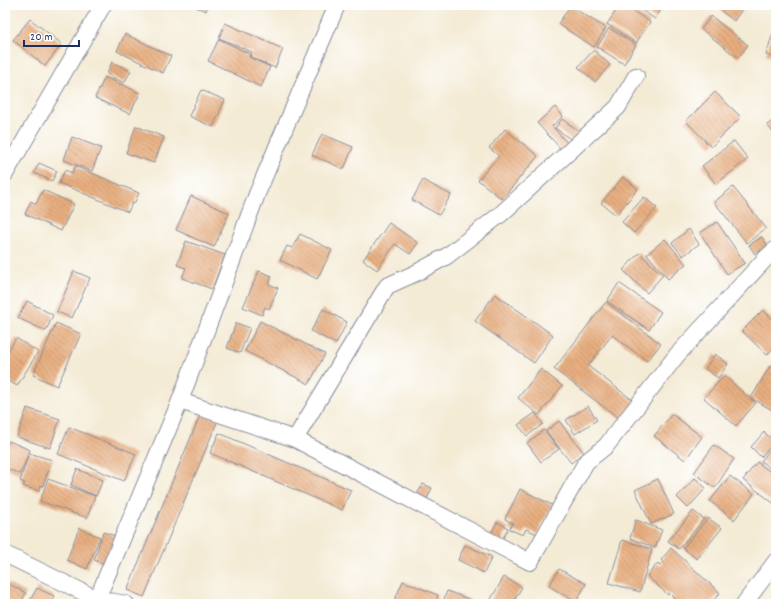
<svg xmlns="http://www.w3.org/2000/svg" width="781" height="609" font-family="Dekko,sans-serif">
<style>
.building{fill:url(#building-back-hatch)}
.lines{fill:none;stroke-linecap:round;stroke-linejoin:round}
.minor-casing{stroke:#888d9a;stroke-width:18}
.minor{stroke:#fff;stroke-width:16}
</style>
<defs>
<pattern id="building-back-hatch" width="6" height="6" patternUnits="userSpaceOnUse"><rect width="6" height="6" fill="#e8ae7f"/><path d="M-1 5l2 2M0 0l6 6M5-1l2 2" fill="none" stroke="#bb8e6b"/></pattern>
</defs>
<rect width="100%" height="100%" fill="#fff"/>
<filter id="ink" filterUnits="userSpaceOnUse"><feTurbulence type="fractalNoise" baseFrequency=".025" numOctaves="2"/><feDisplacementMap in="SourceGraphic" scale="8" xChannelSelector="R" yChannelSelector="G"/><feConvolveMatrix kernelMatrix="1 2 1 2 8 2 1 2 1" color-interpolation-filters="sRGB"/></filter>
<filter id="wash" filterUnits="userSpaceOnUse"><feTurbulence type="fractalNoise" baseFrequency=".012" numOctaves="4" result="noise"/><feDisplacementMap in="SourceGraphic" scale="16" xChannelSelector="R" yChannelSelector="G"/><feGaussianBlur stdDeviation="0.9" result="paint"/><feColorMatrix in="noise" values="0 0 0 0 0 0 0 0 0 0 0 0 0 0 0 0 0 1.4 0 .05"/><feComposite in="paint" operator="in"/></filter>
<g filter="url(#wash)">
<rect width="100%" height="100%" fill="#f4ebd5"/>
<g id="blocks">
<g class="building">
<path d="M192,5H208L206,11Z"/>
<path d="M620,5H624L650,22L636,43L607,24Z"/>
<path d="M634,5H664L655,19Z"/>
<path d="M725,5H745L734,21L721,11Z"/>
<path d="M570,6L606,28L594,47L558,24Z"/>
<path d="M711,16L748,45L738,58L701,29Z"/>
<path d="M30,19L62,44L45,66L13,40Z"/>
<path d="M225,23L283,49L275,68L250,57L252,52L219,38Z"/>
<path d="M609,28L636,45L624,64L597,47Z"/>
<path d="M773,33L776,34V58L766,55Z"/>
<path d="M125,34L171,56L163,73L117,51Z"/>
<path d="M219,39L250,54L249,57L270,67L261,87L208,61Z"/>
<path d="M594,50L610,65L595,82L578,67Z"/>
<path d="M112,62L131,71L124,83L107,74Z"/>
<path d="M105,77L140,93L130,114L95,98Z"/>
<path d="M201,90L225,100L213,127L189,116Z"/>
<path d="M715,92L741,117L711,147L686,121Z"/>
<path d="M555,107L563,116L552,126L568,144L562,150L537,123Z"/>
<path d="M776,118V136L767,125Z"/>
<path d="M562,119L580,132L573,141L555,128Z"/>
<path d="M136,126L164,137L154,163L126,153Z"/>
<path d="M505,129L538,156L502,199L478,180L499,156L489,148Z"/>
<path d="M322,134L353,147L344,169L312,155Z"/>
<path d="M72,137L101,148L92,171L64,160Z"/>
<path d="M734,141L748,159L716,184L702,166Z"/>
<path d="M39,163L57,171L52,181L34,173Z"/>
<path d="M75,166L139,193L134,204L132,203L128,212L59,183L65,170L72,173Z"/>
<path d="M623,177L638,189L616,215L601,203Z"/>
<path d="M423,180L451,195L439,215L412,200Z"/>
<path d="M733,187L766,228L747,243L714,202Z"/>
<path d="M43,190L74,204L61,231L25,214L31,201L36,204Z"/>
<path d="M191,196L229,213L214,247L176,230Z"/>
<path d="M644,197L657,208L634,233L622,222Z"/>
<path d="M717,222L745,263L727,274L700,233Z"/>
<path d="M389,223L418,243L410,254L395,244L377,270L363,260Z"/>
<path d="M689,229L699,244L683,256L672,243Z"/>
<path d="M300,234L332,250L317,279L280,260L287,246L292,248Z"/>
<path d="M762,237L768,246L755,254L749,245Z"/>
<path d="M665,239L686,264L668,279L647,254Z"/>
<path d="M186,241L225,255L212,289L182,278L186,268L177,265Z"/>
<path d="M639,253L663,275L647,293L623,270Z"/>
<path d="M74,271L90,278L72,318L57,312Z"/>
<path d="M259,271L272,276L269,284L278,288L269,309L265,307L262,315L243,307Z"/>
<path d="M619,283L661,312L649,330L607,301Z"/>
<path d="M495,294L553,335L534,363L475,321Z"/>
<path d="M27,301L53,315L46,331L18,318Z"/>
<path d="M606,302L661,344L647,361L612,335L588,366L635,402L621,420L554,369Z"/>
<path d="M323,309L347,322L336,344L311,331Z"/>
<path d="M763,310L776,323V345L767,355L742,331Z"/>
<path d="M260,321L325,354L309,384L245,351Z"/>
<path d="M56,323L81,334L57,386L33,375Z"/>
<path d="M236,323L250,328L240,353L227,348Z"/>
<path d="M16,338L38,352L17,386L5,379V357Z"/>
<path d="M715,354L728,364L718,378L705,369Z"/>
<path d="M770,366L776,369V412L751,398Z"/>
<path d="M541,369L562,386L539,415L518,398Z"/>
<path d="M724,376L756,403L736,426L704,398Z"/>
<path d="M588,406L597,420L575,434L566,420Z"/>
<path d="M27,408L60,419L50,448L17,437Z"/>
<path d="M201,413L218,420L144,597L127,590Z"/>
<path d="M535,413L543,424L527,436L518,425Z"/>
<path d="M672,414L702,437L685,460L654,436Z"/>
<path d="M559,421L584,453L571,463L546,431Z"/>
<path d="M69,427L136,454L124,481L58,454Z"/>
<path d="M544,430L559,449L541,462L527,443Z"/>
<path d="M764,432L775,442L761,457L751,447Z"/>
<path d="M219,433L351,490L342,510L210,453Z"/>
<path d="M9,441L30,450L20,474L5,468V449Z"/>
<path d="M775,444H776V473L761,461Z"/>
<path d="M714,445L734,459L715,488L694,473Z"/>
<path d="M29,453L52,460L43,486L41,485L39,491L23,486L25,483L20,481Z"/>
<path d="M757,462L776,476V505L743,480Z"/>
<path d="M77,469L103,480L96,496L71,485Z"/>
<path d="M730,476L754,494L734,520L710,501Z"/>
<path d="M695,478L706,488L688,508L677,497Z"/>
<path d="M48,479L95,496L87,518L40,501Z"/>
<path d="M658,479L674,514L651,524L635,490Z"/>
<path d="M423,484L432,488L426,501L416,496Z"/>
<path d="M520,489L552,505L537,534L526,529L523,535L509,529L513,523L505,519Z"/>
<path d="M693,511L704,519L679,549L668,541Z"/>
<path d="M708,518L722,528L697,559L683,548Z"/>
<path d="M636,520L662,530L655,548L630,538Z"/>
<path d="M497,522L508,528L501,542L490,536Z"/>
<path d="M79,528L100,537L87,569L67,560Z"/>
<path d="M103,532L119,537L110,565L94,560Z"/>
<path d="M622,540L652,549L640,592L609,583Z"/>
<path d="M465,545L492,557L484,573L458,560Z"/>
<path d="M671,548L720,593L710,604L706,603L705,604H673L671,603L675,599L669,593L668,595L647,576L658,563L660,565L663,562L661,560Z"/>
<path d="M559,569L586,584L576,602L549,586Z"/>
<path d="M504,577L522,587L512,604H488Z"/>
<path d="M403,581L438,595L435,604H393Z"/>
<path d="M5,582L26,593L20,604H5Z"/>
<path d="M37,588L54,596L50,604H28Z"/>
<path d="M447,591L471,600L469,604H442Z"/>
</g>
</g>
</g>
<g filter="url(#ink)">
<use href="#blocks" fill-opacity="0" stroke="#888d9a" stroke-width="1"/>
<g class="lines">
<g class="minor-casing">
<g id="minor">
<path d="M5,174L103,5"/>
<path d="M180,401L295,439L530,562L586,462L606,446L677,355L767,257L776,249"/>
<path d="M295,439L387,286L416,273L447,256L501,214L618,107L636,76"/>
<path d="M5,554L97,599L126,604"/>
<path d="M95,604L180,401L257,194L337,5"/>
<path d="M744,604L776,561"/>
</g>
</g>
<use href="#minor" class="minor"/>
</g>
</g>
<rect width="781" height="609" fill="none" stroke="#fff" stroke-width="20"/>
<path d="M24 40v6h55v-6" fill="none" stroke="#1b2f5e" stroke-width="2"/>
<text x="30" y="40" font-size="12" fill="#1b2f5e" stroke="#ffffff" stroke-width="3" paint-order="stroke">20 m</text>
</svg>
